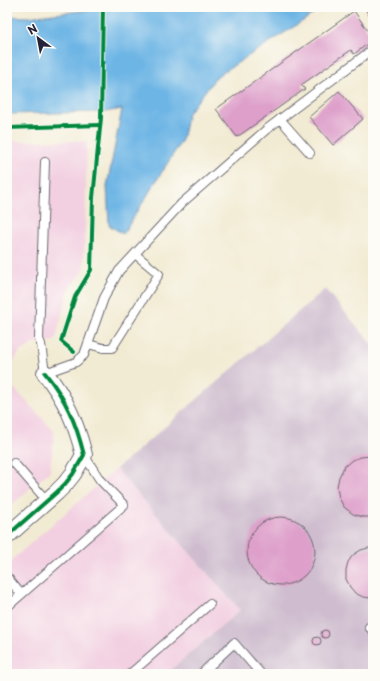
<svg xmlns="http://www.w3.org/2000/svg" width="380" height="681" font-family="'Playpen Sans',sans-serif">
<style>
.built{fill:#f2cfe1}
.industrial{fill:#cfbdcf}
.water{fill:#6db5e5;stroke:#486c90}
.building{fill:#dea0cb}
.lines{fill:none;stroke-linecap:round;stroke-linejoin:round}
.service-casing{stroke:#6b6870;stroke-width:10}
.minor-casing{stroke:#6b6870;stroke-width:18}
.service{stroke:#fff;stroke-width:8}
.minor{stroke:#fff;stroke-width:16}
.cycleway-casing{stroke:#fdfcf7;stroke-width:6}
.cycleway{stroke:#00873e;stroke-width:4}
</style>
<rect width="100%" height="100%" fill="#fdfcf7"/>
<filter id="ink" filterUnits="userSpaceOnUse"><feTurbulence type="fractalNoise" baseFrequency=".025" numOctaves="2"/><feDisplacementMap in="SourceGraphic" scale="8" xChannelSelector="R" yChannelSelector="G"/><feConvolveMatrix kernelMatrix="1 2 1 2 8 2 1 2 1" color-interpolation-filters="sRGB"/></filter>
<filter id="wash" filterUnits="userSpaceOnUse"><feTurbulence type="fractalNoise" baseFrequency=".012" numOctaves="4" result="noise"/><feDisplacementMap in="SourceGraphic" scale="16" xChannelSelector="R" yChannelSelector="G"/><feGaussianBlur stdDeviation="0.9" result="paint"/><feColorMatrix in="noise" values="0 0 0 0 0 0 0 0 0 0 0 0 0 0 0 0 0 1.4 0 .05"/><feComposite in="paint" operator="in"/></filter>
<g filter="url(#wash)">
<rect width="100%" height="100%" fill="#f2ebd3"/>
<g class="built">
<path d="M7,141H87L84,270L69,288L55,341L35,343L20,352L10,367L12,386L54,431L50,471L7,509Z"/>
<path d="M116,469L240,610L166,674H7V564Z"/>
</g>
<path class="industrial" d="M325,289L373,345V674H166L240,610L116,469Z"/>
<path class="water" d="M117,7H323L306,19L217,76L188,113L182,140L123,234L109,225L107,186L122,109L105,112L7,114V16L27,17Z"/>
<g id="blocks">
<g class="building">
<path d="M354,11L373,38V40L354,54L351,50L301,85L305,89L237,137L216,109Z"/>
<path d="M339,91L363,119L333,145L309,117Z"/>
<path d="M370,456H373V517H363L353,514L344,507L339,498L337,487L339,477L344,467L352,460L361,457Z"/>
<circle cx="281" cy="551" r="34"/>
<path d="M368,548L373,549V597L371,598L363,597L355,593L350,587L346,579V570L348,562L353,555L361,550Z"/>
<circle cx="325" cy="634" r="4"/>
<circle cx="317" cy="641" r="4"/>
</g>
</g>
</g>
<g filter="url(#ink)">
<use href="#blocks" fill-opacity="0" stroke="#6b6870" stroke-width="1"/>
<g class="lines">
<g class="service-casing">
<g id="service">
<path d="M373,8L371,10L373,13"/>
<path d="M280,119L310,153"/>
<path d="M45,162L39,339L41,344L45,373L76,362L84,355L104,298L119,271L182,203L267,129L373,49"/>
<path d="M88,344L103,348H112L159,274L135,254"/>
<path d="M14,463L47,501"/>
<path d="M7,577L21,594"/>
<path d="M7,607L124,505L100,480L84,455"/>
<path d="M369,627L373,631"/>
<path d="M130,674L210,604"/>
<path d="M201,674L234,643L261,674"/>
</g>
</g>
<g class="minor-casing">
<path id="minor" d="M7,536L57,492L65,484L73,474L84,455C76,423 66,399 45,373"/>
</g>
<use href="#service" class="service"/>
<use href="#minor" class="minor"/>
<g class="cycleway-casing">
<g id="cycleway">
<path d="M7,128L100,125"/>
<path d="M74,352L61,341L75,297L91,270L93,198L101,118L103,7"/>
<path d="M7,536L57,492L65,484L73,474L84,455C76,423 66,399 45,373"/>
</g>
</g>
<use href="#cycleway" class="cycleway"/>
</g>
</g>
<rect width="380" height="681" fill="none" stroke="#fdfcf7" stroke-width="24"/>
<g transform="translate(38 38) rotate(328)" stroke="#fdfcf7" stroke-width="3" paint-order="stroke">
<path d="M0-3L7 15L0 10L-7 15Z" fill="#22223b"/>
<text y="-6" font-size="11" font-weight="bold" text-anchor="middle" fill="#22223b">N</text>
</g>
</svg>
